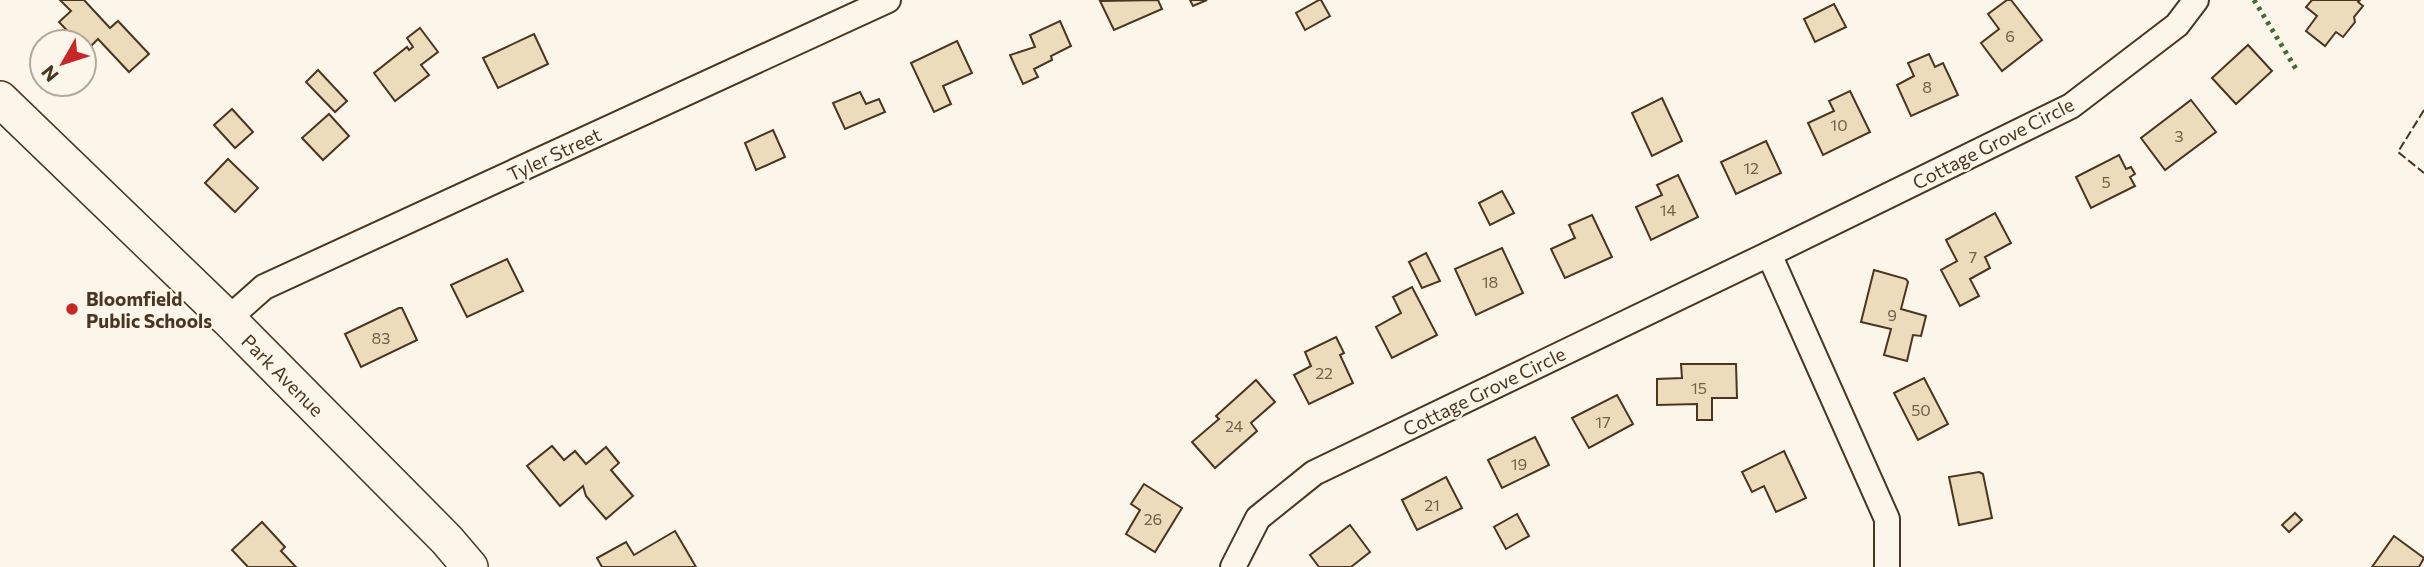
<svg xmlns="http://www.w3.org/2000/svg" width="2424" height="567" font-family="Commissioner,sans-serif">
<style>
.building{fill:#ecdcbc;stroke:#4a3520;stroke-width:2}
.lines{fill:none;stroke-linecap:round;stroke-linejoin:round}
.street-casing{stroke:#4a3520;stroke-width:28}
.secondary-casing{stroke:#4a3520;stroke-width:38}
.street{stroke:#fbf6e9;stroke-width:24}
.secondary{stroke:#fbf6e9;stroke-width:35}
.hedge{stroke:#436837;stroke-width:5;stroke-dasharray:3.5 5;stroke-linecap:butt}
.fence{stroke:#4a3520;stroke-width:2;stroke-dasharray:9 3.5;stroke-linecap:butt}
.poi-dot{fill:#c62828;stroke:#fbf6e9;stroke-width:2.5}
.labels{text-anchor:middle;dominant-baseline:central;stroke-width:5;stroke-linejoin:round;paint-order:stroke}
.number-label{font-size:16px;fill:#725f47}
.street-label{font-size:19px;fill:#4a3520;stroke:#fbf6e9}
.poi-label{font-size:19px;font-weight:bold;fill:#4a3520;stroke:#fbf6e9;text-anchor:start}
</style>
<rect width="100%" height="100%" fill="#fbf6e9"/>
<g class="building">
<path d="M60,0H84L110,28L118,21L149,54L129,72L98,39L86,51L84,42H78L59,22L71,11Z"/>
<path d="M1158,0L1162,9L1114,30L1100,1Z"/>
<path d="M1190,0H1207L1193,6Z"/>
<path d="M1319,0H1321L1330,16L1305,30L1296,13Z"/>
<path d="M2007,0H2011L2042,40L2002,71L1981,43L1999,29L1988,14Z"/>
<path d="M2312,0H2360L2358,2L2363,6L2354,17L2355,22L2343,37L2336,32L2325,46L2306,31L2317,16L2306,7Z"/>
<path d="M1834,4L1846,27L1815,42L1804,19Z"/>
<path d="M1060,21L1071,46L1051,56L1052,60L1034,69L1038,77L1023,84L1010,55L1035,47L1030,35Z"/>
<path d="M420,28L438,52L421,65L429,75L395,101L374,73L407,47L409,50L413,47L407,38Z"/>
<path d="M534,34L548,64L498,88L483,58Z"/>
<path d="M957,41L972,73L943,86L951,104L934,112L911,63Z"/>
<path d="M2248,45L2272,71L2236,104L2212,78Z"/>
<path d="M1929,54L1935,67L1943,63L1958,95L1911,116L1897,85L1914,76L1908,63Z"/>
<path d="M318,70L347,101L335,112L306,82Z"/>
<path d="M1850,91L1870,132L1823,155L1808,123L1834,111L1829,101Z"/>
<path d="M860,92L866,104L879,99L885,112L845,129L833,103Z"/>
<path d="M1662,98L1682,141L1652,156L1632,113Z"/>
<path d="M2191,100L2216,132L2165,170L2141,138Z"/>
<path d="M232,109L253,132L235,148L214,125Z"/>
<path d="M329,114L349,136L323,160L302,138Z"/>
<path d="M773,130L785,157L756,170L745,143Z"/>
<path d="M1766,141L1781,173L1736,194L1721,162Z"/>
<path d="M2119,155L2126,169L2131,167L2135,174L2130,177L2135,186L2091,208L2076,177Z"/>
<path d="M228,159L258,188L235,212L205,183Z"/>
<path d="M1678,175L1698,217L1651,240L1636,207L1662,195L1657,185Z"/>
<path d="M1502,191L1514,213L1490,225L1479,203Z"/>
<path d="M1995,213L2011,243L1985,257L1990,268L1970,279L1979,296L1960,306L1941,270L1957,261L1946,240Z"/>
<path d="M1592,215L1612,257L1565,278L1551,249L1575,238L1569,225Z"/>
<path d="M1502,248L1523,293L1476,315L1455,269Z"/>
<path d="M1426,253L1440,281L1422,288L1409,262Z"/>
<path d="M507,259L523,291L467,317L451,285Z"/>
<path d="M1874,270L1906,279L1908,282L1901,309L1926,316L1921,336L1913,335L1907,361L1884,355L1891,329L1861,322Z"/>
<path d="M1412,287L1437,335L1392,358L1376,327L1401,313L1393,297Z"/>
<path d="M399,308H402L417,340L361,367L345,334Z"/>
<path d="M1336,337L1344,353L1340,355L1353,383L1309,404L1294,375L1311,366L1305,352Z"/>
<path d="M1681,364H1736L1737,398H1712V420H1697V404L1657,405V379L1682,378Z"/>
<path d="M1924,378L1948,424L1918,440L1894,393Z"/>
<path d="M1256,380L1275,402L1251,423L1257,431L1215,468L1192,442L1219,419L1216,416Z"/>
<path d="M1617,395L1633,424L1589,448L1572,418Z"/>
<path d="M1535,437L1549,465L1502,488L1488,460Z"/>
<path d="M552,446L564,460L575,451L586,464L606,447L619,463L611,470L633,496L606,519L586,496L583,486L560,506L527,466Z"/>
<path d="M1784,451L1806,498L1776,512L1764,486L1752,492L1742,472Z"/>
<path d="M1979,472L1983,474L1992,518L1959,525L1949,477Z"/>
<path d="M1446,477L1462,508L1417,530L1402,500Z"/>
<path d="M1144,484L1182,508L1155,552L1126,534L1140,510L1131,504Z"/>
<path d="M2295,513L2302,520L2289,532L2282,525Z"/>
<path d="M1517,514L1529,536L1506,549L1494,527Z"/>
<path d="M262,522L285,547L281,551L296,567H248L232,550Z"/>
<path d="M1350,525L1370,552L1351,567H1319L1310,555Z"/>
<path d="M675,531L696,567H602L597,558L626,542L634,555Z"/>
<path d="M2394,536L2424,558L2419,567H2372Z"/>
</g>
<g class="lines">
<g class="street-casing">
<g id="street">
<path d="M1769,254L2071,106L2177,25L2196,0"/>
<path d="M228,319L264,287L888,0"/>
<path d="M1233,567L1258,518L1314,473L1769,254L1887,519V567"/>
</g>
</g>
<g class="secondary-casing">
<path id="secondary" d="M0,99L228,319L447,540L470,567"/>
</g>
<use href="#street" class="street"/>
<use href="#secondary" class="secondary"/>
<path class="hedge" d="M2254,0L2296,69"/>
<path class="fence" d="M2424,110L2398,152L2424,173"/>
</g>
<circle class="poi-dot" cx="72" cy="309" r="7"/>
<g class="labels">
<g class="number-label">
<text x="2010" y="35">6</text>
<text x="1927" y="86">8</text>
<text x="1839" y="124">10</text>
<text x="2179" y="135">3</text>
<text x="1751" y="167">12</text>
<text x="2106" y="181">5</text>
<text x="1668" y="209">14</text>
<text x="1973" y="256">7</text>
<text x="1490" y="281">18</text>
<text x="1892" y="314">9</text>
<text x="381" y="337">83</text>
<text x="1324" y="372">22</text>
<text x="1699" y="387">15</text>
<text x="1921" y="409">50</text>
<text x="1603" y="421">17</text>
<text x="1234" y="425">24</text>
<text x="1519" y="463">19</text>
<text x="1432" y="504">21</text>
<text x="1153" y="518">26</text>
</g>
<g class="street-label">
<text transform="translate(1993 143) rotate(-27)">Cottage Grove Circle</text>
<text transform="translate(554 154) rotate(-25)">Tyler Street</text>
<text transform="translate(283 375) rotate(45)">Park Avenue</text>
<text transform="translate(1484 391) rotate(-26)">Cottage Grove Circle</text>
</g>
<g class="poi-label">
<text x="86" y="298">Bloomfield<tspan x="86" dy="22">Public Schools</tspan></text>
</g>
</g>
<g transform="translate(63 63) rotate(231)"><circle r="33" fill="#fbf6e9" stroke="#b4a999" stroke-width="2"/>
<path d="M0-5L12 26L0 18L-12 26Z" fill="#c62828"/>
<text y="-10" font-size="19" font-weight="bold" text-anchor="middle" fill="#4a3520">N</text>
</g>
</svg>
